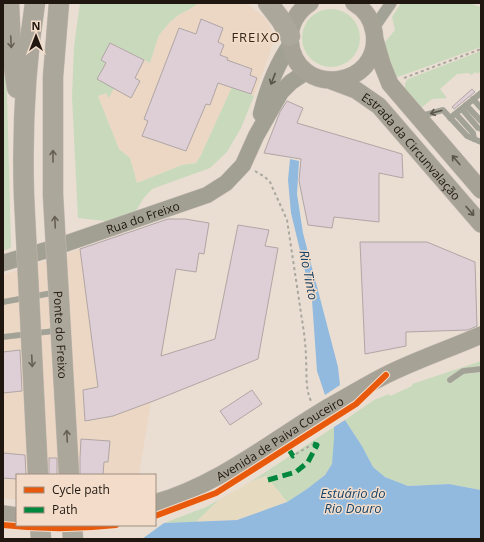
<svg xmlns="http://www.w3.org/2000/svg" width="484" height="542" font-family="'Open Sans',sans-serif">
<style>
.built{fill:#ecd7c5}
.green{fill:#c9dabc}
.sand{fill:#e6dbc1}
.water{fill:#92bade}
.building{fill:#deced5;stroke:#afa6a5}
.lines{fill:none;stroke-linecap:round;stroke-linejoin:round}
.lane-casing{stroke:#c4bab2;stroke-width:6}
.street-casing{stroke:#c4bab2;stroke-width:12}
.secondary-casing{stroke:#c4bab2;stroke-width:17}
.primary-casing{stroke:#c4bab2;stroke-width:18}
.highway-casing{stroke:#c4bab2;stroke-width:21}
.path{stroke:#a9a79d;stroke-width:2;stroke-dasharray:3 3;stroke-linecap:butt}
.lane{stroke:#a2a297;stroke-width:5.5}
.street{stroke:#a2a297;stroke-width:11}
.secondary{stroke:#a2a093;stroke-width:16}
.primary{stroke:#a6a296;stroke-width:17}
.highway{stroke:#aca79b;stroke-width:20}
.highway-bridge-casing{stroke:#c4bab2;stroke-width:21;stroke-linecap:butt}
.highway-bridge{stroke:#aca79b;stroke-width:20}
.quiet{stroke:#00873e;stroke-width:5;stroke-dasharray:10 5;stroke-linecap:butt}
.cycleway-casing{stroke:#f3ddca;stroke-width:8}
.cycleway{stroke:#e8590c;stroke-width:6}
.oneway{stroke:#665f56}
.oneway2{stroke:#5a554b}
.oneway3{stroke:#5a564d}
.oneway4{stroke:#5c564c}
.labels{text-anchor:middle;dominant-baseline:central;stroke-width:3;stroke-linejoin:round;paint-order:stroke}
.street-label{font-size:12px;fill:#1f1710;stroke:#f3ddca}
.neighbourhood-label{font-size:13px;letter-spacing:1px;fill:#362617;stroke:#f3ddca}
.water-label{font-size:13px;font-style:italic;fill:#164368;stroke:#f3ddca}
</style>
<rect width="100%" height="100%" fill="#eaded3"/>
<g class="built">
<path d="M199,3H247L264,17L270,25L274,35L270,53L254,96L232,88L201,155L196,163L182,165L137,183L130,158L119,149L98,96L106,93L109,97L97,79L106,63L101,60L110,43L150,63L159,35L170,22L180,14L190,9Z"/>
<path d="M168,219H185L176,269L155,401L151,402L139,475H17V500L3,498V275Z"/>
</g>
<g class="green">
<path d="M80,3H199L190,9L180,14L170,22L159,35L150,63L111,43L102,60L106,63L97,79L114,88L109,98L106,93L98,96L119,149L130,158L137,183L182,165L196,163L201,155L232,87L254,96L241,128L227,152L210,168L152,189L143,199L135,213L105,221L78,218L72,97L74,46Z"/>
<path d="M401,3H469L481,7V47L395,78L387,53L385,42L395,30L392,17Z"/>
<circle cx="331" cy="38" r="29"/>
<path d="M3,16L7,92L11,248L3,251Z"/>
<path d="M481,51V71L477,74L476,72L471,75L469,73L457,74L440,89L447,98L432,99L421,108L405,88V83L408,79Z"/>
<path d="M481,361V490L449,484L408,486L385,477L373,467L362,446L345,420L374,400L389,394L390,396L412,386V384Z"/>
<path d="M334,427C334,437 335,455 332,464C325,480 301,493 287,502L266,476L250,482Z"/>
<path d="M220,499L196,522L164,523L206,507Z"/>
</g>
<path class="sand" d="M266,476L287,502L237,520L196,522L220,499L250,482Z"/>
<g class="water">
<path d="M290,159L299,161L297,194L303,233L338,367L340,385L325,395L317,371L312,300L291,213L288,180Z"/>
<path d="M345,420L362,446L373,467L385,477L408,486L449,484L481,490V539H142L164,523L237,520L287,502L307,489L325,475L332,464L334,438V427Z"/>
</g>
<g class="building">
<path d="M201,19L223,28L218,42L224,45L220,55L228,58L227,60L252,69L250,75L257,78L251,94L218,83L210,105L206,104L186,151L142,136L148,121L144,119L179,28L196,34Z"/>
<path d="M110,43L144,60L135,78L140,81L131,98L97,79L106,63L101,60Z"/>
<path d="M472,89L475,92L454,109L452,107Z"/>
<path d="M287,101L303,108L297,123L402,154L403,178L379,173V222L334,217L332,228L308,225L299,181L301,159L264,153L280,112Z"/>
<path d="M168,219H185L209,223L204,254L199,253L196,272L176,269L161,356L215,339L238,225L269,230L265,246L278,248L258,359L156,400L113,416L85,421L83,390L98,387L80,249Z"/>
<path d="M360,242H427L475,262L477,326L468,330L406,332V346L365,354Z"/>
<path d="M20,350L22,391L3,393V352Z"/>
<path d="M252,390L262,404L230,425L220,411Z"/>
<path d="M81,439L110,441L108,462H104L103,475H80V458Z"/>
<path d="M3,453L25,455L26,475H17V479L3,478Z"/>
<rect x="49" y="458" width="8" height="17"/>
</g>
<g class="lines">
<g class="lane-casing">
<g id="lane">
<path d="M473,99L481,108"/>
<path d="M466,105L481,121"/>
<path d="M462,109L478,128L481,129"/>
<path d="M456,114L473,133L474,139"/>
<path d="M421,116L443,110L467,136L481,142"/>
<path d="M450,118L481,93"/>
<path d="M3,302L52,293V289"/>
<path d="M3,337L54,331V327"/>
<path d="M450,380L463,371L481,369"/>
</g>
</g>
<g class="street-casing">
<path id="street" d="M373,29L391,3"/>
</g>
<g class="secondary-casing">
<g id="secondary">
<path d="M261,114C267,90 276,65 291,44"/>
<path id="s1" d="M3,263L50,249L207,195L226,183L243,165L256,136L281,92L291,82L306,72"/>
</g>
</g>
<g class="primary-casing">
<g id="primary">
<path d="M310,3C297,11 289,26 290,41C296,100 383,88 374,32C372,20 365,9 354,3"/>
<path d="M375,40L382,64L390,84L481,190"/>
<path id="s2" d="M332,81L356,90L379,106L481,224"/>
<path id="s3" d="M155,503C220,484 270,442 327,408C347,397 366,385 386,375C416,360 449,349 481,335"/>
<path d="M3,514L17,516"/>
</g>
</g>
<g class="highway-casing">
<g id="highway">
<path d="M9,3L11,48L17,88"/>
<path d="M268,3L281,20L290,36"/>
<path d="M53,195V77L59,3"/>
<path d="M24,196C22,131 25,67 35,3"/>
<path d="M40,525L41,539"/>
<path d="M72,525L73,539"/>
</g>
</g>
<g class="path">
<path d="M404,78L481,49"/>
<path d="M255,171L265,177L270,182L287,220L304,333C305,342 306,350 306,359C307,373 305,388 311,401"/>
<path d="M296,454L313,444"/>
</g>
<use href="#lane" class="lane"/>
<use href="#street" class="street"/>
<use href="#secondary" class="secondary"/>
<use href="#primary" class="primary"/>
<use href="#highway" class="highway"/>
<g class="highway-bridge-casing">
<g id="highway-bridge">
<path id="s4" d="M53,195L69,475"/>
<path d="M24,196L38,475"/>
</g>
</g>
<use href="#highway-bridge" class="highway-bridge"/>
<g class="quiet">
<path d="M288,448L293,456L296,454"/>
<path d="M268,480L296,472L308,462L317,445L313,444"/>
</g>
<g class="cycleway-casing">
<g id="cycleway">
<path d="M155,516L216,493L356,404L386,375"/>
<path d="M3,525C39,529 80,529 116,525"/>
</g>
</g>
<use href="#cycleway" class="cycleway"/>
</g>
<defs><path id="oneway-shaft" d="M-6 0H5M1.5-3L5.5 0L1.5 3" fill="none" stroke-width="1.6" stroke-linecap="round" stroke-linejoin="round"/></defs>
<g class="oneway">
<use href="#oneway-shaft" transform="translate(11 42) rotate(87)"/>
<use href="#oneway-shaft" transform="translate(53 156) rotate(-90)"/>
<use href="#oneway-shaft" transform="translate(55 222) rotate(-93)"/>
<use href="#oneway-shaft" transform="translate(32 361) rotate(87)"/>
<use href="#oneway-shaft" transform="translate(67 436) rotate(-93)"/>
</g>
<use class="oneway2" href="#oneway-shaft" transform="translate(273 79) rotate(111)"/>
<use class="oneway3" href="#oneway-shaft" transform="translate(436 112) rotate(165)"/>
<g class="oneway4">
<use href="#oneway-shaft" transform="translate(456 160) rotate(-130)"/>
<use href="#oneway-shaft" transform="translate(470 211) rotate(49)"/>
</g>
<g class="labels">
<g class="street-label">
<text stroke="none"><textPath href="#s2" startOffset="105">Estrada da Circunvalação</textPath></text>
<text stroke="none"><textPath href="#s1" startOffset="147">Rua do Freixo</textPath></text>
<text stroke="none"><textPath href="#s4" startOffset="140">Ponte do Freixo</textPath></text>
<text stroke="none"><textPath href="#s3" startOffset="141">Avenida de Paiva Couceiro</textPath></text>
</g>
<g class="neighbourhood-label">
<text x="256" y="37">FREIXO</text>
</g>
<g class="water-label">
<text transform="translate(309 275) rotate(79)">Rio Tinto</text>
<text x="353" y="493">Estuário do<tspan x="353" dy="15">Rio Douro</tspan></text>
</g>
</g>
<rect width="484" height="542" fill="none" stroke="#1f1710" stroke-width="8"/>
<rect x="16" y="474" width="140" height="52" fill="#f3ddca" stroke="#9e8e80"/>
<rect x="24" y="487" width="20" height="6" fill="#e8590c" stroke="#9e8e80"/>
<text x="52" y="494" font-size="12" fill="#1f1710">Cycle path</text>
<rect x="24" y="507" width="20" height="6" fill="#00873e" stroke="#9e8e80"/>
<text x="52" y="514" font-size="12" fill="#1f1710">Path</text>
<g transform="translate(36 36)" stroke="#f3ddca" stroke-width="3" paint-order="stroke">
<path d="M0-3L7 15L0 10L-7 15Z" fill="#1f1710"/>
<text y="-6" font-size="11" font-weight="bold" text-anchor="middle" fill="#1f1710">N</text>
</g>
</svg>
